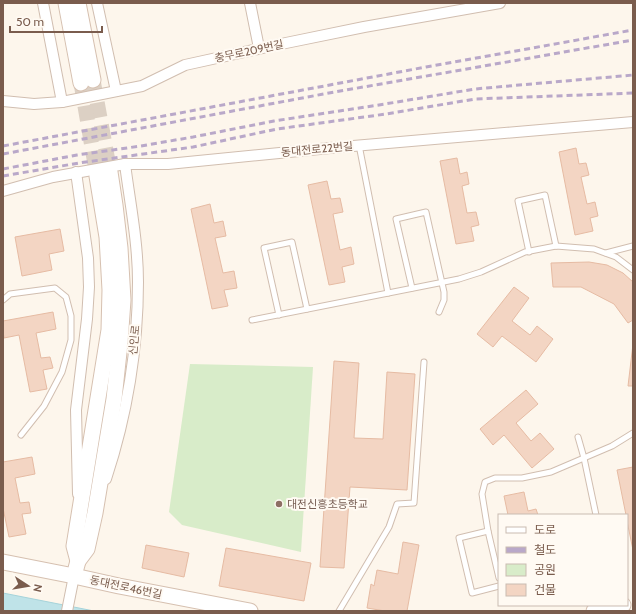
<svg xmlns="http://www.w3.org/2000/svg" width="636" height="614" font-family="Cabin,'Noto Sans KR',sans-serif">
<style>
.green{fill:#d8ecc9}
.water{fill:#bfe3e8;stroke:#a5d3da}
.building{fill:#f3d5c3;stroke:#e6bba3}
.lines{fill:none;stroke-linecap:round;stroke-linejoin:round}
.secondary-tunnel{stroke:#dcd0c4;stroke-width:15;stroke-dasharray:15 8;stroke-linecap:butt}
.lane-casing{stroke:#d1beb0;stroke-width:7}
.street-casing{stroke:#d1beb0;stroke-width:12}
.secondary-casing{stroke:#d6c0b0;stroke-width:17}
.lane{stroke:#fff;stroke-width:5}
.street{stroke:#fff;stroke-width:10}
.secondary{stroke:#fff;stroke-width:15}
.rail{stroke:#b9a8c9;stroke-width:3;stroke-dasharray:6 4;stroke-linecap:butt}
.education-dot{fill:#8d6e63;stroke:#fffaf3;stroke-width:1.5}
.labels{text-anchor:middle;dominant-baseline:central;stroke-width:4;stroke-linejoin:round;paint-order:stroke}
.street-label{font-size:11px;fill:#7a5c4d;stroke:#fffaf3}
.education-label{font-size:11px;fill:#785e54;stroke:#fffaf3;text-anchor:start}
</style>
<rect width="100%" height="100%" fill="#fdf6ec"/>
<path class="green" d="M190,364L313,367L301,552L182,525L169,512Z"/>
<path class="water" d="M3,593L94,611H3Z"/>
<g class="building">
<path d="M576,148L579,164L586,163L589,175L581,177L587,204L595,202L598,216L590,218L593,231L575,235L559,152Z"/>
<path d="M457,158L460,174L467,172L469,184L462,186L467,213L476,212L479,225L471,227L474,241L456,244L440,161Z"/>
<path d="M327,181L331,199L340,198L343,212L333,214L340,250L351,247L354,264L342,267L345,282L329,285L308,185Z"/>
<path d="M210,204L214,223L223,221L226,236L215,238L223,273L234,271L237,288L224,290L228,306L212,309L191,209Z"/>
<path d="M60,229L64,251L49,254L52,270L22,276L15,237Z"/>
<path d="M589,262L607,265L623,273L633,282V320L628,323L614,304L581,287H553L551,263Z"/>
<path d="M514,287L529,298L512,321L530,335L537,326L553,339L536,362L502,336L493,347L477,334Z"/>
<path d="M53,312L56,329L36,333L41,358L50,357L53,368L43,370L47,389L30,392L19,335L4,338L3,331V321Z"/>
<path d="M633,344V386H628Z"/>
<path d="M334,361L359,363L354,438L383,439L387,372L415,374L407,490L350,487L344,568L320,567Z"/>
<path d="M526,390L538,404L516,423L531,441L540,433L554,449L532,468L504,435L493,445L480,429Z"/>
<path d="M32,457L35,474L15,478L20,503L29,502L31,513L22,514L26,534L9,537L3,508V462Z"/>
<path d="M633,467V550L627,521V515H626L617,470Z"/>
<path d="M524,492L528,511L536,509L538,515H508L504,496Z"/>
<path d="M403,542L419,545L407,611H385L367,608L371,584L374,586L377,570L398,574Z"/>
<path d="M146,545L189,553L184,577L142,568Z"/>
<path d="M226,548L311,563L304,601L219,586Z"/>
</g>
<g class="lines">
<g class="secondary-tunnel">
<path d="M93,80L110,172"/>
<path d="M81,83L97,176"/>
</g>
<g class="lane-casing">
<g id="lane">
<path d="M359,145L388,293"/>
<path d="M529,252L518,201L545,195L556,246"/>
<path d="M606,253L633,246"/>
<path d="M412,288L396,219L426,212L444,292V300L439,312"/>
<path d="M3,300L10,294L55,288L66,297L71,316V340L62,372L44,406L21,435"/>
<path d="M279,315L264,248L292,242L307,309"/>
<path d="M252,320L459,279L481,272L525,252L556,246L594,249L616,257L633,270"/>
<path d="M578,437L584,458L596,515"/>
<path d="M488,531L459,538L472,593L499,586"/>
<path d="M499,578L488,531L482,494L485,482L495,478H522L551,472L612,446L633,433"/>
<path d="M339,611L389,527L397,504L414,503L424,362"/>
</g>
</g>
<g class="street-casing">
<g id="street">
<path d="M43,3L62,102"/>
<path d="M97,3L116,91"/>
<path d="M250,3L259,48"/>
<path d="M3,101L34,104L62,102L142,86L185,65L281,44L364,27L500,3"/>
<path d="M76,172L88,258L89,287L87,319L76,410L78,494"/>
<path d="M3,191L53,177L125,164H168L330,148L633,122"/>
<path d="M106,479C127,415 138,348 138,282C138,242 130,203 125,164"/>
<path d="M67,611L74,576"/>
</g>
</g>
<g class="secondary-casing">
<g id="secondary">
<path d="M66,3L81,83"/>
<path d="M78,3L93,80"/>
<path d="M78,561L74,546L109,330L110,290L107,237L97,176"/>
<path d="M3,562L74,576L119,586L250,611"/>
<path d="M74,576L78,561L87,549L95,513L114,399L120,343L123,300L120,248L115,205L110,172"/>
<path d="M594,611L623,605"/>
</g>
</g>
<use href="#lane" class="lane"/>
<use href="#street" class="street"/>
<use href="#secondary" class="secondary"/>
<g class="rail">
<path d="M3,146L426,67L633,30"/>
<path d="M3,154L329,93L633,40"/>
<path d="M3,169L77,155L141,146L193,137L274,121L385,104L475,89L633,75"/>
<path d="M3,176L79,163L193,147L277,129L386,114L475,99L633,93"/>
</g>
</g>
<circle class="education-dot" cx="279" cy="504" r="4"/>
<g class="labels">
<g class="street-label">
<text transform="translate(249 51) rotate(-12)">충무로209번길</text>
<text transform="translate(317 149) rotate(-5)">동대전로22번길</text>
<text transform="translate(134 340) rotate(-84)">신인로</text>
<text transform="translate(126 587) rotate(12)">동대전로46번길</text>
</g>
<g class="education-label">
<text x="287" y="504">대전신흥초등학교</text>
</g>
</g>
<rect width="636" height="614" fill="none" stroke="#7a5c4d" stroke-width="8"/>
<rect x="498" y="514" width="130" height="92" fill="#fffaf3" stroke="#cabbb1"/>
<rect x="506" y="527" width="20" height="6" fill="#ffffff" stroke="#cabbb1"/>
<text x="534" y="534" font-size="12" fill="#7a5c4d">도로</text>
<rect x="506" y="547" width="20" height="6" fill="#b9a8c9" stroke="#cabbb1"/>
<text x="534" y="554" font-size="12" fill="#7a5c4d">철도</text>
<rect x="506" y="564" width="20" height="12" fill="#d8ecc9" stroke="#cabbb1"/>
<text x="534" y="574" font-size="12" fill="#7a5c4d">공원</text>
<rect x="506" y="584" width="20" height="12" fill="#f3d5c3" stroke="#cabbb1"/>
<text x="534" y="594" font-size="12" fill="#7a5c4d">건물</text>
<g transform="translate(28 586) rotate(102)" stroke="#fffaf3" stroke-width="3" paint-order="stroke">
<path d="M0-3L7 15L0 10L-7 15Z" fill="#7a5c4d"/>
<text y="-6" font-size="11" font-weight="bold" text-anchor="middle" fill="#7a5c4d">N</text>
</g>
<path d="M10 26v6h92v-6" fill="none" stroke="#7a5c4d" stroke-width="2"/>
<text x="16" y="26" font-size="12" fill="#7a5c4d" stroke="#fffaf3" stroke-width="3" paint-order="stroke">50 m</text>
</svg>
